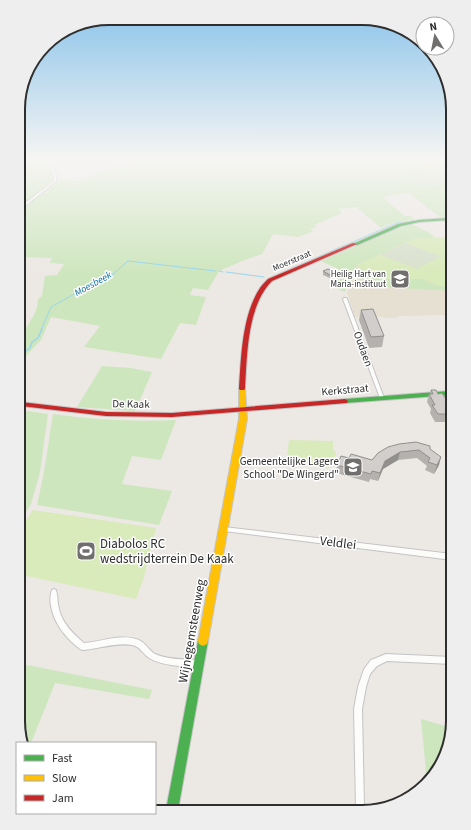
<svg xmlns="http://www.w3.org/2000/svg" width="471" height="830" font-family="'Source Sans 3',sans-serif">
<style>
.education{fill:#e6e0d3}
.green{fill:#cee6be}
.cemetery{fill:#d8e0cc}
.pitch{fill:#d9eabb}
.lines{fill:none;stroke-linecap:round;stroke-linejoin:round}
.stream-far1{stroke:#99d6ec;stroke-width:1}
.stream{stroke:#99d6ec;stroke-width:1.5}
.street-casing{stroke:#c5c4c5;stroke-width:2}
.fast-casing{stroke:#c5c4c5;stroke-width:2}
.slow-casing{stroke:#c5c4c5;stroke-width:2}
.jam-casing{stroke:#c5c4c5;stroke-width:2}
.street{fill:#fcfcfb;fill-rule:evenodd}
.fast{fill:#4caf50;fill-rule:evenodd}
.slow{fill:#ffc107;fill-rule:evenodd}
.jam{fill:#c62828;fill-rule:evenodd}
.wall{fill:#b4b1af}
.shaded-wall{fill:#92908e}
.building{fill:#d1cecb;stroke:#92908e}
.labels{text-anchor:middle;dominant-baseline:central;stroke-width:3;stroke-linejoin:round;paint-order:stroke}
.far-street-label{font-size:9px;fill:#2e2e2e;stroke:#fff}
.far-poi-label{font-size:9px;fill:#2e2e2e;stroke:#fff;text-anchor:end}
.far-water-label{font-size:10px;font-style:italic;fill:#0d6fa3;stroke:#fff}
.street-label{font-size:11px;fill:#2e2e2e;stroke:#fff}
.poi-label{font-size:11px;fill:#2e2e2e;stroke:#fff;text-anchor:end}
.near-street-label{font-size:13px;fill:#2e2e2e;stroke:#fff}
.near-poi-label{font-size:13px;fill:#2e2e2e;stroke:#fff;text-anchor:start}
.rim{fill:none;stroke:#2e2e2e;stroke-width:2}
</style>
<rect width="100%" height="100%" fill="#ece8e4"/>
<path class="education" d="M414,239L449,241L450,315L399,316L395,318H385L383,317H355L347,293L356,265Z"/>
<g class="green">
<path d="M34,158H60L46,160C53,166 57,170 57,180L79,181L105,170L146,158H434L414,159L428,172L418,185L449,184V216L440,217L409,193L382,197L405,216H411L415,219L393,223L381,228L356,207L338,209L342,213L314,225L317,227L309,229L314,231L298,237L273,234L262,254L242,261L219,271L208,290L193,288L190,295L206,297L196,325L180,323L161,359L84,347L100,326L51,317L41,340L20,362V330L26,328C32,318 38,311 38,299L42,296L45,276L57,275L64,264L50,263L52,258L20,257L19,161L35,159Z"/>
<path d="M411,224L428,232L435,238L414,239L357,265L345,292L330,285L349,274L321,261L386,233Z"/>
<path d="M361,269L378,277L420,279L422,278L433,284L450,288V291L381,287L374,282L358,278Z"/>
<path d="M102,366L131,368L152,372L135,411L77,407Z"/>
<path d="M21,410L48,414L40,472L31,504L21,519Z"/>
<path d="M53,414C94,420 135,422 176,420L161,460L132,456L122,484L172,491L159,525L37,505L44,472Z"/>
<path d="M22,664L152,690L149,699L55,683L31,743H23Z"/>
<path d="M421,719L452,728L434,776L427,781Z"/>
</g>
<g class="cemetery">
<path d="M449,168V184L418,185L409,177L413,173L428,172L426,169Z"/>
<path d="M406,243L441,256L416,270L380,255Z"/>
</g>
<g class="pitch">
<path d="M413,158H449V168L424,169Z"/>
<path d="M445,237V238L449,241L450,288L433,284L422,278L420,279H387L361,269L358,278H355L360,267L355,266L380,255L417,269L441,256L406,243L414,239Z"/>
<path d="M289,440L333,441V450L335,451L336,454L329,468L287,459Z"/>
<path d="M33,510L156,528L144,577L136,599L22,575L21,527Z"/>
</g>
<g class="lines">
<g class="stream-far1">
<path d="M346,245L396,223L449,217"/>
<path d="M219,271L223,272"/>
<path d="M226,272L264,277"/>
<path d="M277,275L345,245"/>
<path d="M41,330L51,307L105,277L112,275L128,261L215,271"/>
</g>
<path class="stream" d="M20,355L30,348L32,342L38,338L42,329"/>
<g class="street-casing">
<g id="street">
<path d="M42,158H44C52,165 57,170 56,181L19,211V208L54,181C54,170 49,165 42,158Z"/>
<path d="M344,298H346L347,299L384,398V399L382,400L380,398L343,299Z"/>
<path d="M222,527H224L452,554V560L224,531H222L221,529Z"/>
<path d="M54,589L56,590C58,596 57,602 59,609C62,623 73,634 84,643C100,642 121,634 136,639C145,641 148,650 155,654C168,660 184,659 198,660L201,661L202,664L201,667L198,668C182,666 163,666 149,658C143,654 140,646 132,645C117,642 98,649 83,650L80,649C66,638 54,624 51,606C50,600 50,595 52,590Z"/>
<path d="M386,654L452,657V664L387,661L377,666L370,674L366,687L362,709L364,807L356,808L354,709L358,687L364,669L371,660Z"/>
</g>
</g>
<g class="fast-casing">
<g id="fast">
<path d="M449,218V220L419,222L401,226L357,245L353,244L398,224L419,220Z"/>
<path d="M450,391V395L345,403L342,401L345,399Z"/>
<path d="M203,636L207,638L208,641L178,810H166L198,641L199,638Z"/>
</g>
</g>
<g class="slow-casing">
<path id="slow" d="M242,387L245,389L247,419L208,641L207,644L203,646L199,644L198,641L239,419V389Z"/>
</g>
<g class="jam-casing">
<g id="jam">
<path d="M353,243L357,244L272,281C247,306 247,355 245,389L244,390H240L239,389C241,358 242,315 260,288C262,285 265,282 268,279Z"/>
<path d="M345,399L348,401L347,403L172,417L106,416L21,406V402L106,412L172,413Z"/>
</g>
</g>
<use href="#street" class="street"/>
<use href="#fast" class="fast"/>
<use href="#slow" class="slow"/>
<use href="#jam" class="jam"/>
</g>
<g class="wall">
<path d="M323,271L335,272V276L330,278L323,275Z"/>
<path d="M361,310L384,336L382,347L369,348L359,320Z"/>
<path d="M431,390L438,394L449,404L451,421L447,422H435L430,413L431,409L427,402L429,394H430Z"/>
<path d="M430,449L439,465L434,474L425,470L427,466L417,458L398,460L383,469L378,481L370,479L369,482L336,473L337,465L349,458L372,460L378,453Z"/>
</g>
<g class="shaded-wall">
<path d="M335,272V276L330,278V275Z"/>
<path d="M451,414V421L447,422L450,414Z"/>
<path d="M400,452L398,460L383,469L378,481L380,473L385,461Z"/>
<path d="M441,457L439,465L434,474L437,465Z"/>
</g>
<g class="building">
<path d="M328,269L335,272L330,275L323,271Z"/>
<path d="M373,309L384,336L371,337L361,310Z"/>
<path d="M431,390H436L438,394L442,393L449,404H450L451,414H438L432,405H435L429,394H433Z"/>
<path d="M416,442L430,446V449L441,457L437,465L428,462L430,458L419,450L400,452L385,461L380,473L372,471L371,474L337,465L341,456L349,458L351,454L372,460L378,453L388,447L399,444Z"/>
</g>
<linearGradient id="sky" x2="0" y2="1"><stop stop-color="#88c2ea"/><stop offset="0.58" stop-color="#f6f5f3"/><stop offset="1" stop-color="#f6f5f3" stop-opacity="0"/></linearGradient>
<rect width="471" height="274" fill="url(#sky)"/>
<defs>
<g id="school-square" transform="scale(1)"><rect x="-9" y="-9" width="18" height="18" rx="4" fill="#706f6e" stroke="#fff"/><path d="M0-5L7-2L0 1L-7-2ZM-4 1L0 2.5L4 1V4Q0 6-4 4Z" fill="#fff"/></g>
<g id="stadium-square" transform="scale(1)"><rect x="-9" y="-9" width="18" height="18" rx="4" fill="#706f6e" stroke="#fff"/><path d="M0-5a6.5 5 0 1 0 0 10a6.5 5 0 1 0 0-10ZM-3.5-1.8h7v3.6h-7Z" fill="#fff"/></g>
</defs>
<g fill-rule="evenodd">
<use href="#school-square" x="400" y="279"/>
<use href="#school-square" x="353" y="467"/>
<use href="#stadium-square" x="86" y="551"/>
</g>
<g class="labels">
<g class="far-street-label">
<text transform="translate(292 261) rotate(-23)">Moerstraat</text>
</g>
<g class="far-poi-label">
<text x="386" y="274">Heilig Hart van<tspan x="386" dy="10">Maria-instituut</tspan></text>
</g>
<g class="far-water-label">
<text transform="translate(93 284) rotate(-29)">Moesbeek</text>
</g>
<g class="street-label">
<text transform="translate(363 349) rotate(70)">Oudaen</text>
<text transform="translate(345 390) rotate(-5)">Kerkstraat</text>
<text transform="translate(131 404) rotate(1)">De Kaak</text>
</g>
<g class="poi-label">
<text x="339" y="461">Gemeentelijke Lagere<tspan x="339" dy="13">School "De Wingerd"</tspan></text>
</g>
<g class="near-street-label">
<text transform="translate(338 543) rotate(7)">Veldlei</text>
<text transform="translate(192 631) rotate(-80)">Wijnegemsteenweg</text>
</g>
<g class="near-poi-label">
<text x="100" y="544">Diabolos RC<tspan x="100" dy="15">wedstrijdterrein De Kaak</tspan></text>
</g>
</g>
<path d="M0 0H471V830H0ZM109 25H362A84 84 0 0 1 446 109V721A84 84 0 0 1 362 805H109A84 84 0 0 1 25 721V109A84 84 0 0 1 109 25Z" fill="#eee" fill-rule="evenodd"/>
<path class="rim" d="M109 25H362A84 84 0 0 1 446 109V721A84 84 0 0 1 362 805H109A84 84 0 0 1 25 721V109A84 84 0 0 1 109 25Z"/>
<rect x="16" y="742" width="140" height="72" fill="#ffffff" stroke="#ababab"/>
<rect x="24" y="755" width="20" height="6" fill="#4caf50" stroke="#ababab"/>
<text x="52" y="762" font-size="12" fill="#2e2e2e">Fast</text>
<rect x="24" y="775" width="20" height="6" fill="#ffc107" stroke="#ababab"/>
<text x="52" y="782" font-size="12" fill="#2e2e2e">Slow</text>
<rect x="24" y="795" width="20" height="6" fill="#c62828" stroke="#ababab"/>
<text x="52" y="802" font-size="12" fill="#2e2e2e">Jam</text>
<g transform="translate(435 36) rotate(350)"><circle r="19" fill="#ffffff" stroke="#ababab"/>
<path d="M0-3L7 15L0 10L-7 15Z" fill="#706f6e"/>
<text y="-6" font-size="11" font-weight="bold" text-anchor="middle" fill="#2e2e2e">N</text>
</g>
</svg>
